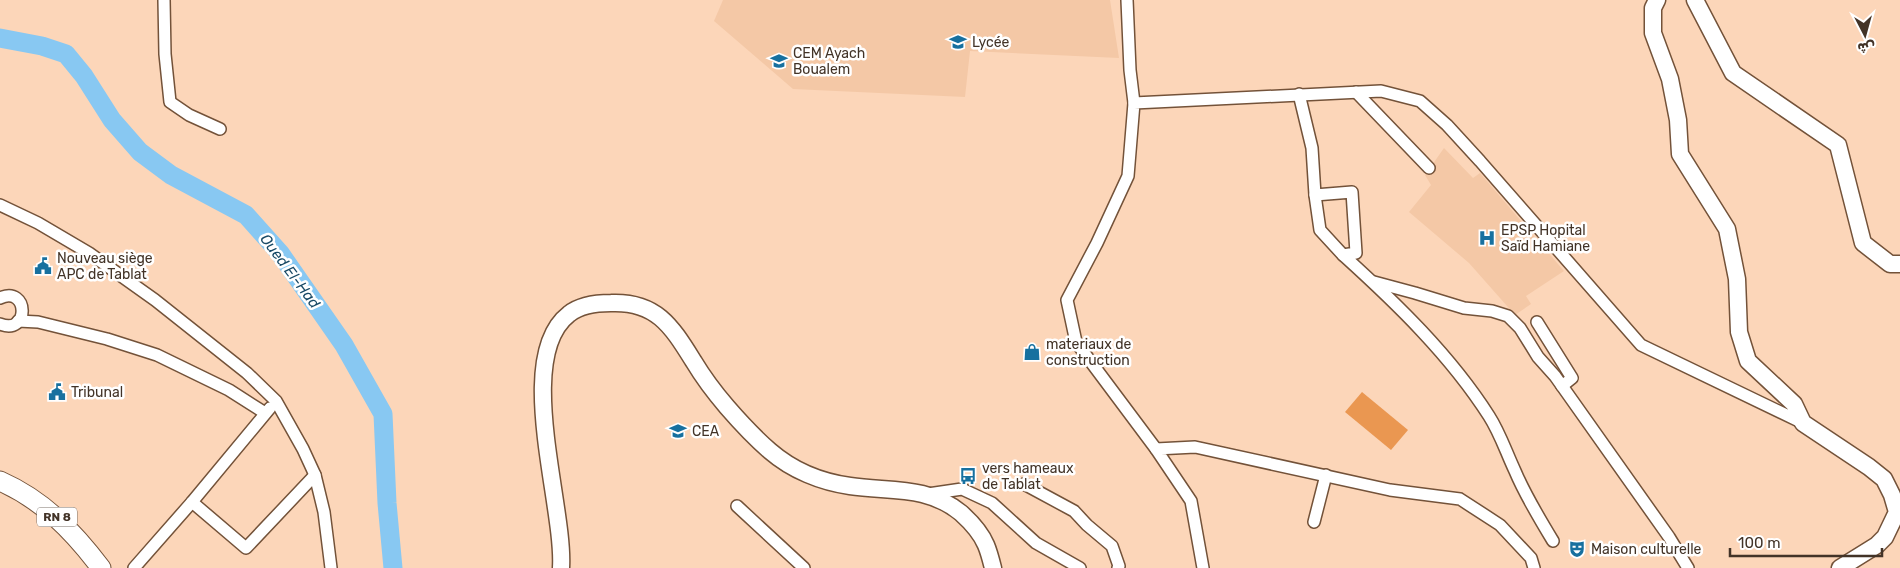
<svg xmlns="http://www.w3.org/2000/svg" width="1900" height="568" font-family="Rubik,'Noto Sans Arabic',sans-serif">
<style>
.built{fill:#f4c8a6}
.green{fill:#ea9751}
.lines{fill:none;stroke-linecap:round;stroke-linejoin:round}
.river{stroke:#88c8f2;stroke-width:19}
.street-casing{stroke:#735239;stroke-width:14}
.secondary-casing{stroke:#735239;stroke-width:19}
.primary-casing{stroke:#735239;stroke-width:21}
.street{stroke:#fff;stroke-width:11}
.secondary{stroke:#fff;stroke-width:16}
.primary{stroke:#fff;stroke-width:19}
.labels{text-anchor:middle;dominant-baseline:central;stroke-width:5;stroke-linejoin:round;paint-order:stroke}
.shield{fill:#fff;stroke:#7b7068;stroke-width:1}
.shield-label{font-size:12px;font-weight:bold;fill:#423327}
.poi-label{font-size:14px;fill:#423327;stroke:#fff;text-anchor:start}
.water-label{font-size:15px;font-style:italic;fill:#194a66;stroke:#fff}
</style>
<rect width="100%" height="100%" fill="#fcd6b9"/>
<g class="built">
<path d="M723,0H1110L1119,58L970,51L965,97L793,89L714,21Z"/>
<path d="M1444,148L1473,178L1480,173L1564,271L1526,296L1531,304L1515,315L1469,263L1409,212L1431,185L1425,175Z"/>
</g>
<path class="green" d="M1362,392L1408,430L1391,450L1345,412Z"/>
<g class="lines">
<path class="river" d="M0,38L42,46L66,54L84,76L112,120L140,152L171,175L246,215L280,253L344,345L383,414L387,503L393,568"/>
<g class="street-casing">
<g id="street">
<path d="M164,0L165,54L170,102L189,115L220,129"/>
<path d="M1127,0L1130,70L1134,103"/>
<path d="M1356,92L1429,168"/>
<path d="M1299,94L1312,148L1315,195L1352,192L1356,253L1343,255C1396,303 1450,355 1489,416C1500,433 1506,452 1515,471C1525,495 1539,518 1553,541"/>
<path d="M1315,195L1320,230L1343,255"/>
<path d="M0,205L38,223L89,253L155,300L247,373L276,401L303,449L315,475L324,512L331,568"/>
<path d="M1374,282L1415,293L1464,308L1492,311L1508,316L1520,328L1538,357L1555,376L1669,537L1688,568"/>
<path d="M0,298C29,285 30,336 0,324"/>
<path d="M18,321L38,322L107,339L157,355L229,390L265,413"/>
<path d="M1537,322L1572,378L1562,386"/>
<path d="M1156,449L1076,342L1067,300L1097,243L1128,176L1134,103L1381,91L1420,101L1447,125L1480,161L1641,345L1803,423"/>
<path d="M1024,484L1074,511L1087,525L1112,546L1119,566L1118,568"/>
<path d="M928,494L962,489L992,503L1036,543L1080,568"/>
<path d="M192,502L246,548L315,475"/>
<path d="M737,506L804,568"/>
<path d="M1314,522L1326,475"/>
<path d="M134,568L192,502L270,408"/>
<path d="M1203,568L1191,501L1156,449L1195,447L1390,490L1460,499L1500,525L1531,558L1534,568"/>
</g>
</g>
<g class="secondary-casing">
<g id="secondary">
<path d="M1657,0L1653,8V33L1670,79L1678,120L1680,154L1727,229L1737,279L1739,332L1748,361L1794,404L1803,423L1869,467L1884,479L1892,495L1897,512L1885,537L1877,545L1840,568"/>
<path d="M1695,0L1733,73L1838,145L1863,243L1890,264H1900"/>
<path d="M561,568C565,506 513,357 569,314C580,305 597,303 611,303C657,301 672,327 694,362C703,377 715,393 727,407C740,422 755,438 770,451C792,470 821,482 850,486C890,492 927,485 961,513C971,522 981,533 986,545C989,552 991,560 993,568"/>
</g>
</g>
<g class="primary-casing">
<path id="primary" d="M0,481C43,500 73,531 101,568"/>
</g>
<use href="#street" class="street"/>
<use href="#secondary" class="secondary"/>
<use href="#primary" class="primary"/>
</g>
<defs>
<g id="school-bare" transform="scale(1.35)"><path d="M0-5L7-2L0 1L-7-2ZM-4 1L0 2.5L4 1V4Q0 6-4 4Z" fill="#17709f" stroke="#fff" stroke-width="2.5" paint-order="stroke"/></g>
<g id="hospital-bare" transform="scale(1.35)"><path d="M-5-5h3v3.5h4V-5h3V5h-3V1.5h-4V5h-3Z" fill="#17709f" stroke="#fff" stroke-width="2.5" paint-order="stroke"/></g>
<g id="civic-bare" transform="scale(1.35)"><path d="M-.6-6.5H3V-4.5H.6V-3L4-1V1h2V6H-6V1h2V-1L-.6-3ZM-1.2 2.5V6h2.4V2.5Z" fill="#17709f" stroke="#fff" stroke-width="2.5" paint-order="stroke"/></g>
<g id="shop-bare" transform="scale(1.35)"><path d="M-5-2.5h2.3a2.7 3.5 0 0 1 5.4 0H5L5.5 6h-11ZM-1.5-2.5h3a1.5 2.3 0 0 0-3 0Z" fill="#17709f" stroke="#fff" stroke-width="2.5" paint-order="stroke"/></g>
<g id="university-bare" transform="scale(1.35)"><path d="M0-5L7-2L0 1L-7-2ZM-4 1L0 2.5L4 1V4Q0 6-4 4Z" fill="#17709f" stroke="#fff" stroke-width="2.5" paint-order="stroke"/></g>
<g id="bus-bare" transform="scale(1.35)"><path d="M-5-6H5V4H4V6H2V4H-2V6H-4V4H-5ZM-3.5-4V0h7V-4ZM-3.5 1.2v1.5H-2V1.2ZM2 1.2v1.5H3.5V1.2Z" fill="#17709f" stroke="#fff" stroke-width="2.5" paint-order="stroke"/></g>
<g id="theatre-bare" transform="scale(1.35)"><path d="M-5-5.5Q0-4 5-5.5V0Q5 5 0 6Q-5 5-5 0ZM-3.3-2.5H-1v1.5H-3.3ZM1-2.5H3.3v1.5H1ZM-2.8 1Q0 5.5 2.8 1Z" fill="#17709f" stroke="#fff" stroke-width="2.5" paint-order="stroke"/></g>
</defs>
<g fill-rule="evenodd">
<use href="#school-bare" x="958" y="42"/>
<use href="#school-bare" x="779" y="61"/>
<use href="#hospital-bare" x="1487" y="238"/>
<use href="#civic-bare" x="43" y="266"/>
<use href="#shop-bare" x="1032" y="352"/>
<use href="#civic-bare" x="57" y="392"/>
<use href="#university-bare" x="678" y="431"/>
<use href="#bus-bare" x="968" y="476"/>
<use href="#theatre-bare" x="1577" y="549"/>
</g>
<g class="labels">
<rect class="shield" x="37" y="507.5" width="40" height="19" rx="4"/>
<g class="shield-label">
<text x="57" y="517">RN 8</text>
</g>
<g class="poi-label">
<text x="972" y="42">Lycée</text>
<text x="793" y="53">CEM Ayach<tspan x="793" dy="16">Boualem</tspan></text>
<text x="1501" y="230">EPSP Hopital<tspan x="1501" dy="16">Saïd Hamiane</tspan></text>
<text x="57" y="258">Nouveau siège<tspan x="57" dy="16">APC de Tablat</tspan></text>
<text x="1046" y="344">materiaux de<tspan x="1046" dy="16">construction</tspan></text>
<text x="71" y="392">Tribunal</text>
<text x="692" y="431">CEA</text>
<text x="982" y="468">vers hameaux<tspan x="982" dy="16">de Tablat</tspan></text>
<text x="1591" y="549">Maison culturelle</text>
</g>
<g class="water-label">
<text transform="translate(290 271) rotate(53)">Oued El-Had</text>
</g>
</g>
<g transform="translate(1865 35) rotate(174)" stroke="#ffffff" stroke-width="4" paint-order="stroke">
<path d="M0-4L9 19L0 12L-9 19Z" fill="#423327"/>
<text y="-8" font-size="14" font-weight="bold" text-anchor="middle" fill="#423327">ش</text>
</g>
<path d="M1730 548v8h152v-8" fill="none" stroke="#423327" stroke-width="2.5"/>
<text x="1738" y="548" font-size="15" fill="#423327" stroke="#ffffff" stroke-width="4" paint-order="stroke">100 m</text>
</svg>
